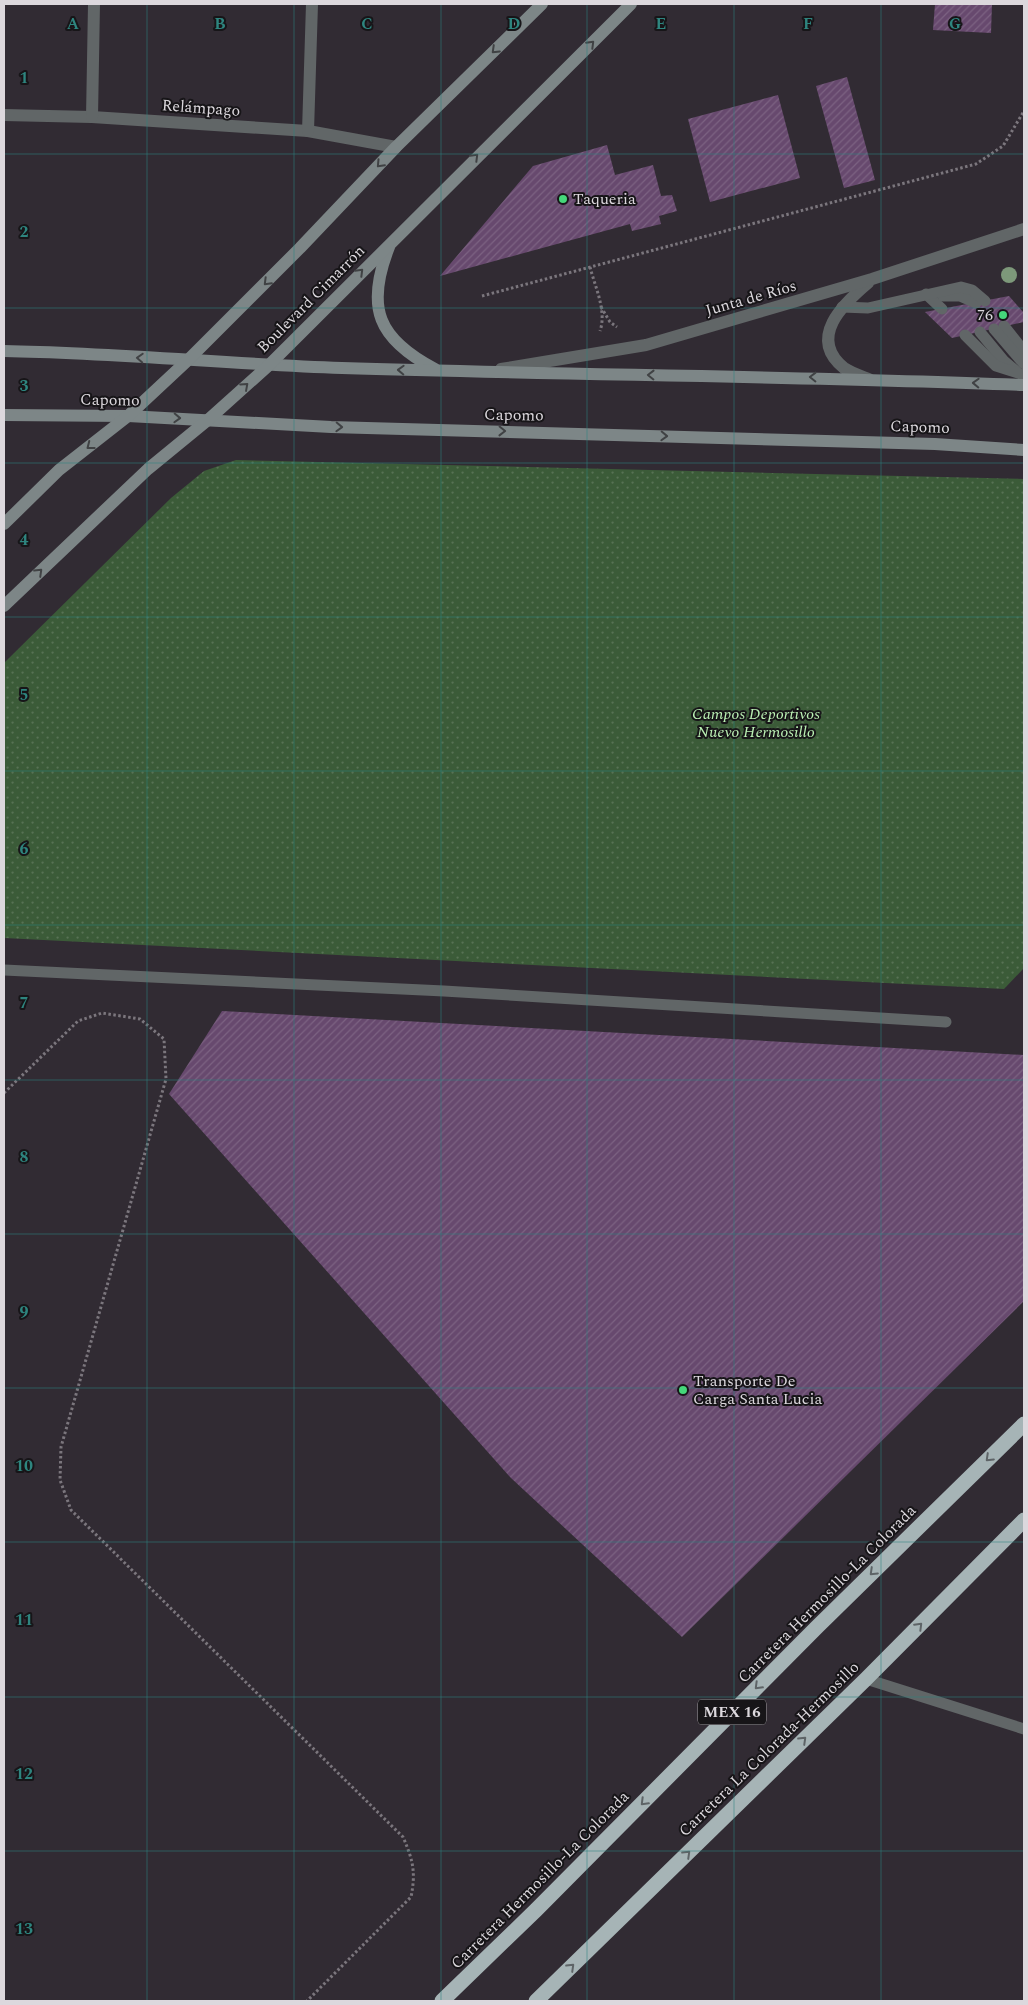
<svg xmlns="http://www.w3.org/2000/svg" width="1028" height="2005" font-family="Spectral,serif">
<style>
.park{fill:url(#park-dots)}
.building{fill:url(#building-hatch)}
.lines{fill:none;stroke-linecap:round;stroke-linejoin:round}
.path{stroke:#7b767d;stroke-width:3;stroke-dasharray:2.5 2.5;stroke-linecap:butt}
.lane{stroke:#616667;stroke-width:11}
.street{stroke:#616667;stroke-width:12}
.secondary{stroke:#7d8687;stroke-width:12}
.highway{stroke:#a6b4b6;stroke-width:15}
.tree{fill:#7d987a}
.oneway{stroke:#404244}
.oneway2{stroke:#5e6467}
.grid{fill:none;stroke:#2e857f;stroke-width:1;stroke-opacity:0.55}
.poi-dot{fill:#45d77a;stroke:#171518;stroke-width:2}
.labels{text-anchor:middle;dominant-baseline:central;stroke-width:4;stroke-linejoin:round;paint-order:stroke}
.shield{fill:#171518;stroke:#a19ea2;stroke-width:1}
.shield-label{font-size:15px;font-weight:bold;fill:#dcd8dd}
.street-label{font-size:16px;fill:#dcd8dd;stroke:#171518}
.poi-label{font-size:16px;fill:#dcd8dd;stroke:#171518;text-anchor:start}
.park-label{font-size:16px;font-style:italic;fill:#bbf1b4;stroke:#171518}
.grid-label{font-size:16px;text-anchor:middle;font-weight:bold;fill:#2e857f;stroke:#171518;stroke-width:4;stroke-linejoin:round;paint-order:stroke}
</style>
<defs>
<pattern id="park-dots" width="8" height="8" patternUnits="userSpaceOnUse" patternTransform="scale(1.25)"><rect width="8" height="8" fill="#3b5b38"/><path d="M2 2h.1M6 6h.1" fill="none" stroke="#577254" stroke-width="1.8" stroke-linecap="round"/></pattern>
<pattern id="building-hatch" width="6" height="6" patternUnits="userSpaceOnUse" patternTransform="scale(1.25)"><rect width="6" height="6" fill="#67496e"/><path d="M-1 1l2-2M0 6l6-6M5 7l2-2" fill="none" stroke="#7c6282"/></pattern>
</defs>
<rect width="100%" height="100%" fill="#312b33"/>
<path class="park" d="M236,460L1024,479V968L1004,989L4,938V663L171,498L204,471Z"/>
<g class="building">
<path d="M935,4H992L991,33L933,30Z"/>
<path d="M847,77L875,180L844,188L816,86Z"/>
<path d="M778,95L800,178L710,202L688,119Z"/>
<path d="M607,145L615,175L653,165L661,196L672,195L677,211L659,216L661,224L632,231L630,224L440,276L533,166Z"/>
<path d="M1009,296L1024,313V322L952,338L925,312Z"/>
<path d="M222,1011L1024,1055V1301L682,1637L511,1478L169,1094Z"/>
</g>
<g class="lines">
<g class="path">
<path d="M590,267C595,287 607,311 600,331"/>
<path d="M482,296L976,164L1003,146L1024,111"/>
<path d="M601,307L610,322L617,327"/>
<path d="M4,1093L78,1021L102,1013L140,1019L164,1039L166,1079L61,1447L60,1480L71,1510L403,1837C413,1860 416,1872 411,1897L307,2001"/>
</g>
<g class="lane">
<path d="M926,294L942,309"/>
<path d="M943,296H960L976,303"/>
<path d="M842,307L868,308L961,287L972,290L985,301"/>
<path d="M1004,326L1024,351"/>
<path d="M994,329L1024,364"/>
<path d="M980,332L1004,361L1016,371"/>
<path d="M965,335L996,366L1024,375"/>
<path d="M4,970L444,991L946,1022"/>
<path d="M866,1679L1024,1729"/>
</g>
<g class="street">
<path d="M4,115L92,117L308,131L396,147"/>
<path d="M92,117L94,4"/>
<path d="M308,131L312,4"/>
<path d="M868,283C843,304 807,338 844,368C851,373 861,376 869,379"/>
<path d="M501,369L646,345L872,279L1024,229"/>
</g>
<g class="secondary">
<path d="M389,247C365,308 378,339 435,369"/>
<path d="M4,351C117,353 229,364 342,368C569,375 797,376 1024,385"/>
<path d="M4,415L128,416L331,427L935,444L1024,450"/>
<path d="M4,524L59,470L128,416L188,360L300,248L396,147L542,4"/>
<path d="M4,606L148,469L209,419L268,366L631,4"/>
</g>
<g class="highway">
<path d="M442,2001L536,1910L817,1627L1024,1424"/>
<path d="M536,2001L866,1679L1024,1520"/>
</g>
</g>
<circle class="tree" cx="1009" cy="275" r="8"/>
<defs><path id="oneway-chevron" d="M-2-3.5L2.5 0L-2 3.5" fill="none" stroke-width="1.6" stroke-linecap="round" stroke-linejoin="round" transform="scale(1.25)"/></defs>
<g class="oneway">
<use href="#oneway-chevron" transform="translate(591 44) rotate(-45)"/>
<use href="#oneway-chevron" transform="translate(495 50) rotate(136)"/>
<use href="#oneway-chevron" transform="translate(475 157) rotate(-45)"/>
<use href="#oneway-chevron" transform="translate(380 164) rotate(133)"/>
<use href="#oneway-chevron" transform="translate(360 272) rotate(-45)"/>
<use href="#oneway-chevron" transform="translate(267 282) rotate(135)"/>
<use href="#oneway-chevron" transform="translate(140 358) rotate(-177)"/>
<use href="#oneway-chevron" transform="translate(401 370) rotate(-178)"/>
<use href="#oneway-chevron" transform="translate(651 375) rotate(-179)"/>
<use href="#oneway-chevron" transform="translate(813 377) rotate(-179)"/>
<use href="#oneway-chevron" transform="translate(976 383) rotate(-178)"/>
<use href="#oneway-chevron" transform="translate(245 386) rotate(-42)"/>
<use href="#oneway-chevron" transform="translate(177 418) rotate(2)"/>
<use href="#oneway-chevron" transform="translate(339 427) rotate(2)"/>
<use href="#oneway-chevron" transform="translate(502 431) rotate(1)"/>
<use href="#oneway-chevron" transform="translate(664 436) rotate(2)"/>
<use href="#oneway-chevron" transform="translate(90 446) rotate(142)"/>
<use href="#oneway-chevron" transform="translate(39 572) rotate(-44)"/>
</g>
<g class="oneway2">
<use href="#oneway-chevron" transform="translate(989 1458) rotate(136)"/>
<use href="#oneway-chevron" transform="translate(873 1572) rotate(136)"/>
<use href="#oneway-chevron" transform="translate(919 1626) rotate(-45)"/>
<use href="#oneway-chevron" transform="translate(758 1686) rotate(135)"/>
<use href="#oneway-chevron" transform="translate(803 1740) rotate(-44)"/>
<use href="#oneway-chevron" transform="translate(644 1802) rotate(135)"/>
<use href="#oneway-chevron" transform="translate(687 1854) rotate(-44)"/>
<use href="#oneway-chevron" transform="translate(571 1967) rotate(-44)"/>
</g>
<path class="grid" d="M147,4V2001M294,4V2001M441,4V2001M587,4V2001M734,4V2001M881,4V2001M4,154H1024M4,308H1024M4,463H1024M4,617H1024M4,771H1024M4,925H1024M4,1080H1024M4,1234H1024M4,1388H1024M4,1542H1024M4,1697H1024M4,1851H1024"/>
<g class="poi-dot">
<circle cx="563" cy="199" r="5"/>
<circle cx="1003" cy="315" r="5"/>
<circle cx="683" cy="1390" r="5"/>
</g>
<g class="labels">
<rect class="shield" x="698" y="1699.5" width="68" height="25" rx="4"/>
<g class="shield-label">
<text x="732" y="1712">MEX 16</text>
</g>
<g class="street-label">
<text transform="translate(201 108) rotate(4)">Relámpago</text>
<text transform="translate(751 298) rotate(-16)">Junta de Ríos</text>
<text transform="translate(311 299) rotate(-45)">Boulevard Cimarrón</text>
<text transform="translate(110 400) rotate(1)">Capomo</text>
<text transform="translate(514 415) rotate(1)">Capomo</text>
<text transform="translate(920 427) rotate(2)">Capomo</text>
<text transform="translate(827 1594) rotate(-45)">Carretera Hermosillo-La Colorada</text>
<text transform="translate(769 1749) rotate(-44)">Carretera La Colorada-Hermosillo</text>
<text transform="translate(540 1880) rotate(-45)">Carretera Hermosillo-La Colorada</text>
</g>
<g class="poi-label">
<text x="573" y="199">Taqueria</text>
<text x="993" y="315" text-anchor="end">76</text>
<text x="693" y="1381">Transporte De<tspan x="693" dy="18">Carga Santa Lucia</tspan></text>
</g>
<g class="park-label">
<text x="756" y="714">Campos Deportivos<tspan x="756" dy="18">Nuevo Hermosillo</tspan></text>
</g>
</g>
<g class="grid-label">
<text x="73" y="29">A</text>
<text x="220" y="29">B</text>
<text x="367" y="29">C</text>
<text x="514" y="29">D</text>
<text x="661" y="29">E</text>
<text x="808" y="29">F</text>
<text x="955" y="29">G</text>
<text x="24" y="83">1</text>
<text x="24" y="237">2</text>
<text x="24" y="391">3</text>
<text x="24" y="545">4</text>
<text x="24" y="700">5</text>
<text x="24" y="854">6</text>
<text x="24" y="1008">7</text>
<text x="24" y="1162">8</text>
<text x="24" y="1317">9</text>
<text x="24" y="1471">10</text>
<text x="24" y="1625">11</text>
<text x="24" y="1779">12</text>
<text x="24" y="1934">13</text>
</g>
<rect width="1028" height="2005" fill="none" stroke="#dcd8dd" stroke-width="10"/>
</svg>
